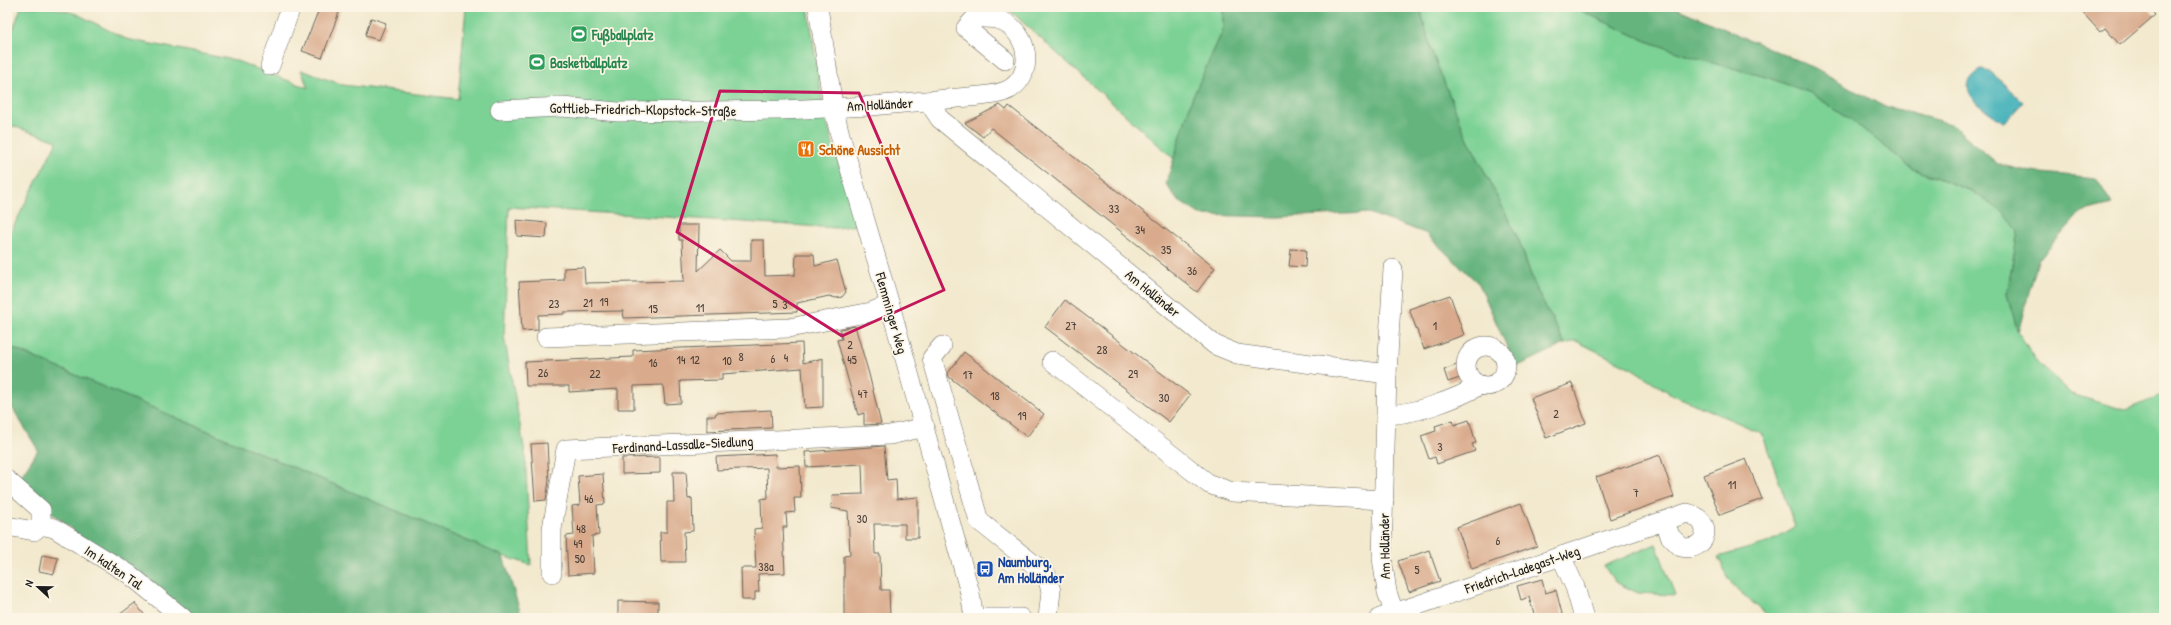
<svg xmlns="http://www.w3.org/2000/svg" width="2171" height="625" font-family="'Patrick Hand',sans-serif">
<style>
.green{fill:#7cd295;stroke:#4c7758}
.forest{fill:#65b47e;stroke:#40684d}
.water{fill:#41b1b9;stroke:#2e666a}
.building{fill:#d9aa8c}
.lines{fill:none;stroke-linecap:round;stroke-linejoin:round}
.minor-casing{stroke:#67645a;stroke-width:20}
.minor{stroke:#fff;stroke-width:19}
.marked{fill:none;stroke:#c2185b;stroke-width:3;stroke-linejoin:round}
.labels{text-anchor:middle;dominant-baseline:central;stroke-width:3.5;stroke-linejoin:round;paint-order:stroke}
.number-label{font-size:12px;fill:#4b4038}
.leisure-label{font-size:14px;font-weight:bold;fill:#27864d;stroke:#fcf5e5;text-anchor:start}
.street-label{font-size:14px;fill:#1c1c1c;stroke:#fcf5e5}
.food-label{font-size:14px;font-weight:bold;fill:#c56008;stroke:#fcf5e5;text-anchor:start}
.transit-label{font-size:14px;font-weight:bold;fill:#164399;stroke:#fcf5e5;text-anchor:start}
</style>
<rect width="100%" height="100%" fill="#fcf5e5"/>
<filter id="ink" filterUnits="userSpaceOnUse"><feTurbulence type="fractalNoise" baseFrequency=".025" numOctaves="2"/><feDisplacementMap in="SourceGraphic" scale="8" xChannelSelector="R" yChannelSelector="G"/><feConvolveMatrix kernelMatrix="1 2 1 2 8 2 1 2 1" color-interpolation-filters="sRGB"/></filter>
<filter id="wash" filterUnits="userSpaceOnUse"><feTurbulence type="fractalNoise" baseFrequency=".012" numOctaves="4" result="noise"/><feDisplacementMap in="SourceGraphic" scale="16" xChannelSelector="R" yChannelSelector="G"/><feGaussianBlur stdDeviation="0.9" result="paint"/><feColorMatrix in="noise" values="0 0 0 0 0 0 0 0 0 0 0 0 0 0 0 0 0 1.4 0 .05"/><feComposite in="paint" operator="in"/></filter>
<g filter="url(#wash)">
<rect width="100%" height="100%" fill="#f2e9ce"/>
<g class="green">
<path d="M21,7H47L62,10L77,14L126,39L234,60L308,88L301,70L343,85L458,99L466,7H808L824,113L857,225L837,228L509,207L504,336L525,453L531,565L503,556L7,346V239L57,141L7,124V47Z"/>
<path d="M1006,7H1223V30L1192,99L1174,159Z"/>
<path d="M1420,7H1573L1644,40L1701,60L1766,77L1811,93L1858,125L1913,169L1972,191L2005,213L2018,231L2007,294L2018,332L2038,363L2071,394L2125,410L2164,395V618H1771L1733,586L1718,557L1767,543L1795,527L1762,433L1671,394L1633,369L1576,341L1565,344L1536,289L1518,238L1464,131L1431,50Z"/>
<path d="M1656,544L1675,595L1638,593L1615,582L1604,566Z"/>
</g>
<g class="forest">
<path d="M1223,7H1420L1431,50L1464,131L1518,238L1536,289L1565,344L1516,367L1479,284L1425,233L1368,213L1277,217L1201,215L1177,200L1166,184L1192,99L1223,30Z"/>
<path d="M1573,7H1674L1815,68L1881,105L1951,124L1998,164L2031,172L2096,178L2112,204L2081,212L2038,261L2018,332L2007,294L2018,231L2004,213L1972,191L1913,169L1858,125L1811,93L1766,77L1701,60L1644,40Z"/>
<path d="M7,346L503,556L522,618H186L96,549L16,484L38,450L7,399Z"/>
</g>
<path class="water" d="M1981,70L1991,72L2023,102L2006,121L2003,122C1987,110 1948,90 1981,70Z"/>
<g id="blocks">
<g class="building">
<path d="M320,7H341L322,58L302,51Z"/>
<path d="M2090,7H2148L2155,15L2120,45L2105,28L2100,32L2083,13Z"/>
<path d="M371,18L386,23L379,40L365,36Z"/>
<path d="M1000,105L1006,110L1009,106L1215,268L1197,292L991,128L983,137L965,123Z"/>
<path d="M516,220L547,223L546,238L517,236Z"/>
<path d="M679,225H699L698,271L720,250L731,261H751V240H764L765,276L795,275L796,254H814L815,266L837,260L846,292L842,297L836,298L829,296L797,303V312L624,318L623,311L564,312V314L538,315V330L522,331L519,282L564,280V268L584,267L585,283L684,281L682,240H679Z"/>
<path d="M1291,249L1306,250L1305,267L1289,266Z"/>
<path d="M1450,295L1464,335L1424,349L1409,309Z"/>
<path d="M1065,300L1190,395L1169,422L1045,327Z"/>
<path d="M855,326L869,374L881,424L864,425V413L858,415L837,340L842,339L840,329Z"/>
<path d="M802,343L803,363L823,358V407L805,408L802,368L722,374V380L680,381L681,403L665,404L663,385L634,386V409H618V389L569,392V386H526L525,362L633,357V350Z"/>
<path d="M964,352L1044,414L1027,437L949,377L948,373Z"/>
<path d="M1459,364L1463,377L1448,382L1444,370Z"/>
<path d="M1572,383L1586,423L1546,438L1531,398Z"/>
<path d="M771,410L772,428L707,431V416H715L716,413Z"/>
<path d="M1453,420L1454,425L1469,420L1476,443L1472,444L1475,451L1437,464L1435,457L1429,459L1421,436L1436,431L1435,426Z"/>
<path d="M547,443L549,481L546,500L535,501L531,444Z"/>
<path d="M884,446L887,480L896,479L897,499L918,497V538H905V524H874L875,554H880L881,590H889L890,616L844,618V556L850,555L848,511L831,508L832,495L863,494L862,464L806,467L805,452Z"/>
<path d="M775,454L776,467L800,466L801,498H794L795,512L786,513L787,527H783L785,573L758,574L759,592H755V600H742L741,568H756L754,529L762,528L761,499L768,498L767,468L717,470L716,457Z"/>
<path d="M1660,455L1674,497L1610,519L1596,477Z"/>
<path d="M660,457V473L622,474V458Z"/>
<path d="M1746,459L1762,499L1720,515L1704,475Z"/>
<path d="M673,472H686L688,499L692,498L693,531L684,532L685,562H661L660,532H667V502H674Z"/>
<path d="M603,474L605,504L597,505L599,535L592,536L594,573L568,575L566,536L574,535L572,506L580,505L578,476Z"/>
<path d="M1521,503L1537,546L1472,569L1457,527Z"/>
<path d="M1429,550L1440,581L1409,592L1398,561Z"/>
<path d="M42,555L58,558L54,574L39,571Z"/>
<path d="M1542,579L1545,593L1556,590L1563,618H1535L1529,597L1521,600L1517,586Z"/>
<path d="M618,601L658,602V618H618Z"/>
<path d="M135,603L147,618H115Z"/>
</g>
</g>
</g>
<g filter="url(#ink)">
<use href="#blocks" fill-opacity="0" stroke="#67645a" stroke-width="1"/>
<g class="lines">
<g class="minor-casing">
<g id="minor">
<path d="M818,7L833,106L840,135L890,305L970,593L974,618"/>
<path d="M270,66L291,7"/>
<path d="M928,101L940,119L1215,345L1237,354L1387,374L1382,558L1387,592L1396,618"/>
<path d="M500,110L562,107L618,112L782,110L871,106L980,96C990,95 1001,94 1010,89C1036,72 1028,33 1002,21C994,17 984,18 975,18L966,28L1005,60"/>
<path d="M546,337L789,328L871,312L890,305"/>
<path d="M942,346L932,358L979,521L1046,574L1051,591L1048,618"/>
<circle cx="1486" cy="366" r="20"/>
<path d="M1052,361L1209,484L1232,492L1384,500"/>
<path d="M1387,374L1393,269"/>
<path d="M1387,414C1411,416 1459,398 1480,385"/>
<path d="M7,480L41,510V525L34,531L7,526"/>
<path d="M41,525L54,528L129,574L183,618"/>
<path d="M1561,556L1575,587L1584,618"/>
<path d="M552,573V529L566,449L890,435L925,427"/>
<path d="M985,618H1021"/>
<path d="M1380,618L1687,513C1715,520 1708,553 1681,547L1670,536L1665,521"/>
</g>
</g>
<use href="#minor" class="minor"/>
</g>
</g>
<path class="marked" d="M720,91L859,93L944,290L842,336L677,232Z"/>
<defs>
<g id="stadium-square" transform="scale(0.9)"><rect x="-9" y="-9" width="18" height="18" rx="4" fill="#2e9e5b" stroke="#fcf5e5"/><path d="M0-5a6.5 5 0 1 0 0 10a6.5 5 0 1 0 0-10ZM-3.5-1.8h7v3.6h-7Z" fill="#fff"/></g>
<g id="restaurant-square" transform="scale(0.9)"><rect x="-9" y="-9" width="18" height="18" rx="4" fill="#e8710a" stroke="#fcf5e5"/><path d="M-5-6h1v4h1v-4h1v4h1v-4h1v5L-1.5 .5V6h-2V.5L-5-1ZM5-6V6H3V1.5H1.5Q1.5-4 5-6Z" fill="#fff"/></g>
<g id="bus-square" transform="scale(0.9)"><rect x="-9" y="-9" width="18" height="18" rx="4" fill="#1a4fb4" stroke="#fcf5e5"/><path d="M-5-6H5V4H4V6H2V4H-2V6H-4V4H-5ZM-3.5-4V0h7V-4ZM-3.5 1.2v1.5H-2V1.2ZM2 1.2v1.5H3.5V1.2Z" fill="#fff"/></g>
</defs>
<g fill-rule="evenodd">
<use href="#stadium-square" x="579" y="34"/>
<use href="#stadium-square" x="537" y="62"/>
<use href="#restaurant-square" x="806" y="149"/>
<use href="#bus-square" x="985" y="569"/>
</g>
<g class="labels">
<g class="number-label">
<text x="1114" y="208">33</text>
<text x="1140" y="229">34</text>
<text x="1166" y="249">35</text>
<text x="1192" y="270">36</text>
<text x="604" y="301">19</text>
<text x="588" y="302">21</text>
<text x="554" y="303">23</text>
<text x="775" y="303">5</text>
<text x="785" y="304">3</text>
<text x="700" y="307">11</text>
<text x="653" y="308">15</text>
<text x="1071" y="325">27</text>
<text x="1435" y="325">1</text>
<text x="850" y="344">2</text>
<text x="1102" y="349">28</text>
<text x="741" y="356">8</text>
<text x="786" y="357">4</text>
<text x="773" y="358">6</text>
<text x="681" y="359">14</text>
<text x="695" y="359">12</text>
<text x="852" y="359">45</text>
<text x="727" y="360">10</text>
<text x="653" y="362">16</text>
<text x="543" y="372">26</text>
<text x="595" y="373">22</text>
<text x="1133" y="373">29</text>
<text x="968" y="374">17</text>
<text x="863" y="393">47</text>
<text x="995" y="395">18</text>
<text x="1164" y="397">30</text>
<text x="1556" y="413">2</text>
<text x="1022" y="415">19</text>
<text x="1440" y="446">3</text>
<text x="1732" y="484">11</text>
<text x="1636" y="492">7</text>
<text x="589" y="498">46</text>
<text x="862" y="518">30</text>
<text x="581" y="528">48</text>
<text x="1498" y="540">6</text>
<text x="578" y="543">49</text>
<text x="580" y="558">50</text>
<text x="766" y="566">38a</text>
<text x="1417" y="569">5</text>
</g>
<g class="leisure-label">
<text x="592" y="34">Fußballplatz</text>
<text x="550" y="62">Basketballplatz</text>
</g>
<g class="street-label">
<text transform="translate(880 104) rotate(-3)">Am Holländer</text>
<text transform="translate(643 109) rotate(1)">Gottlieb-Friedrich-Klopstock-Straße</text>
<text transform="translate(1153 293) rotate(39)">Am Holländer</text>
<text transform="translate(892 313) rotate(74)">Flemminger Weg</text>
<text transform="translate(683 444) rotate(-3)">Ferdinand-Lassalle-Siedlung</text>
<text transform="translate(1384 546) rotate(-91)">Am Holländer</text>
<text transform="translate(114 567) rotate(34)">Im kalten Tal</text>
<text transform="translate(1522 569) rotate(-19)">Friedrich-Ladegast-Weg</text>
</g>
<g class="food-label">
<text x="819" y="149">Schöne Aussicht</text>
</g>
<g class="transit-label">
<text x="998" y="561">Naumburg,<tspan x="998" dy="16">Am Holländer</tspan></text>
</g>
</g>
<rect width="2171" height="625" fill="none" stroke="#fcf5e5" stroke-width="24"/>
<g transform="translate(38 587) rotate(292)" stroke="#fcf5e5" stroke-width="3" paint-order="stroke">
<path d="M0-3L7 15L0 10L-7 15Z" fill="#1c1c1c"/>
<text y="-6" font-size="11" font-weight="bold" text-anchor="middle" fill="#1c1c1c">N</text>
</g>
</svg>
